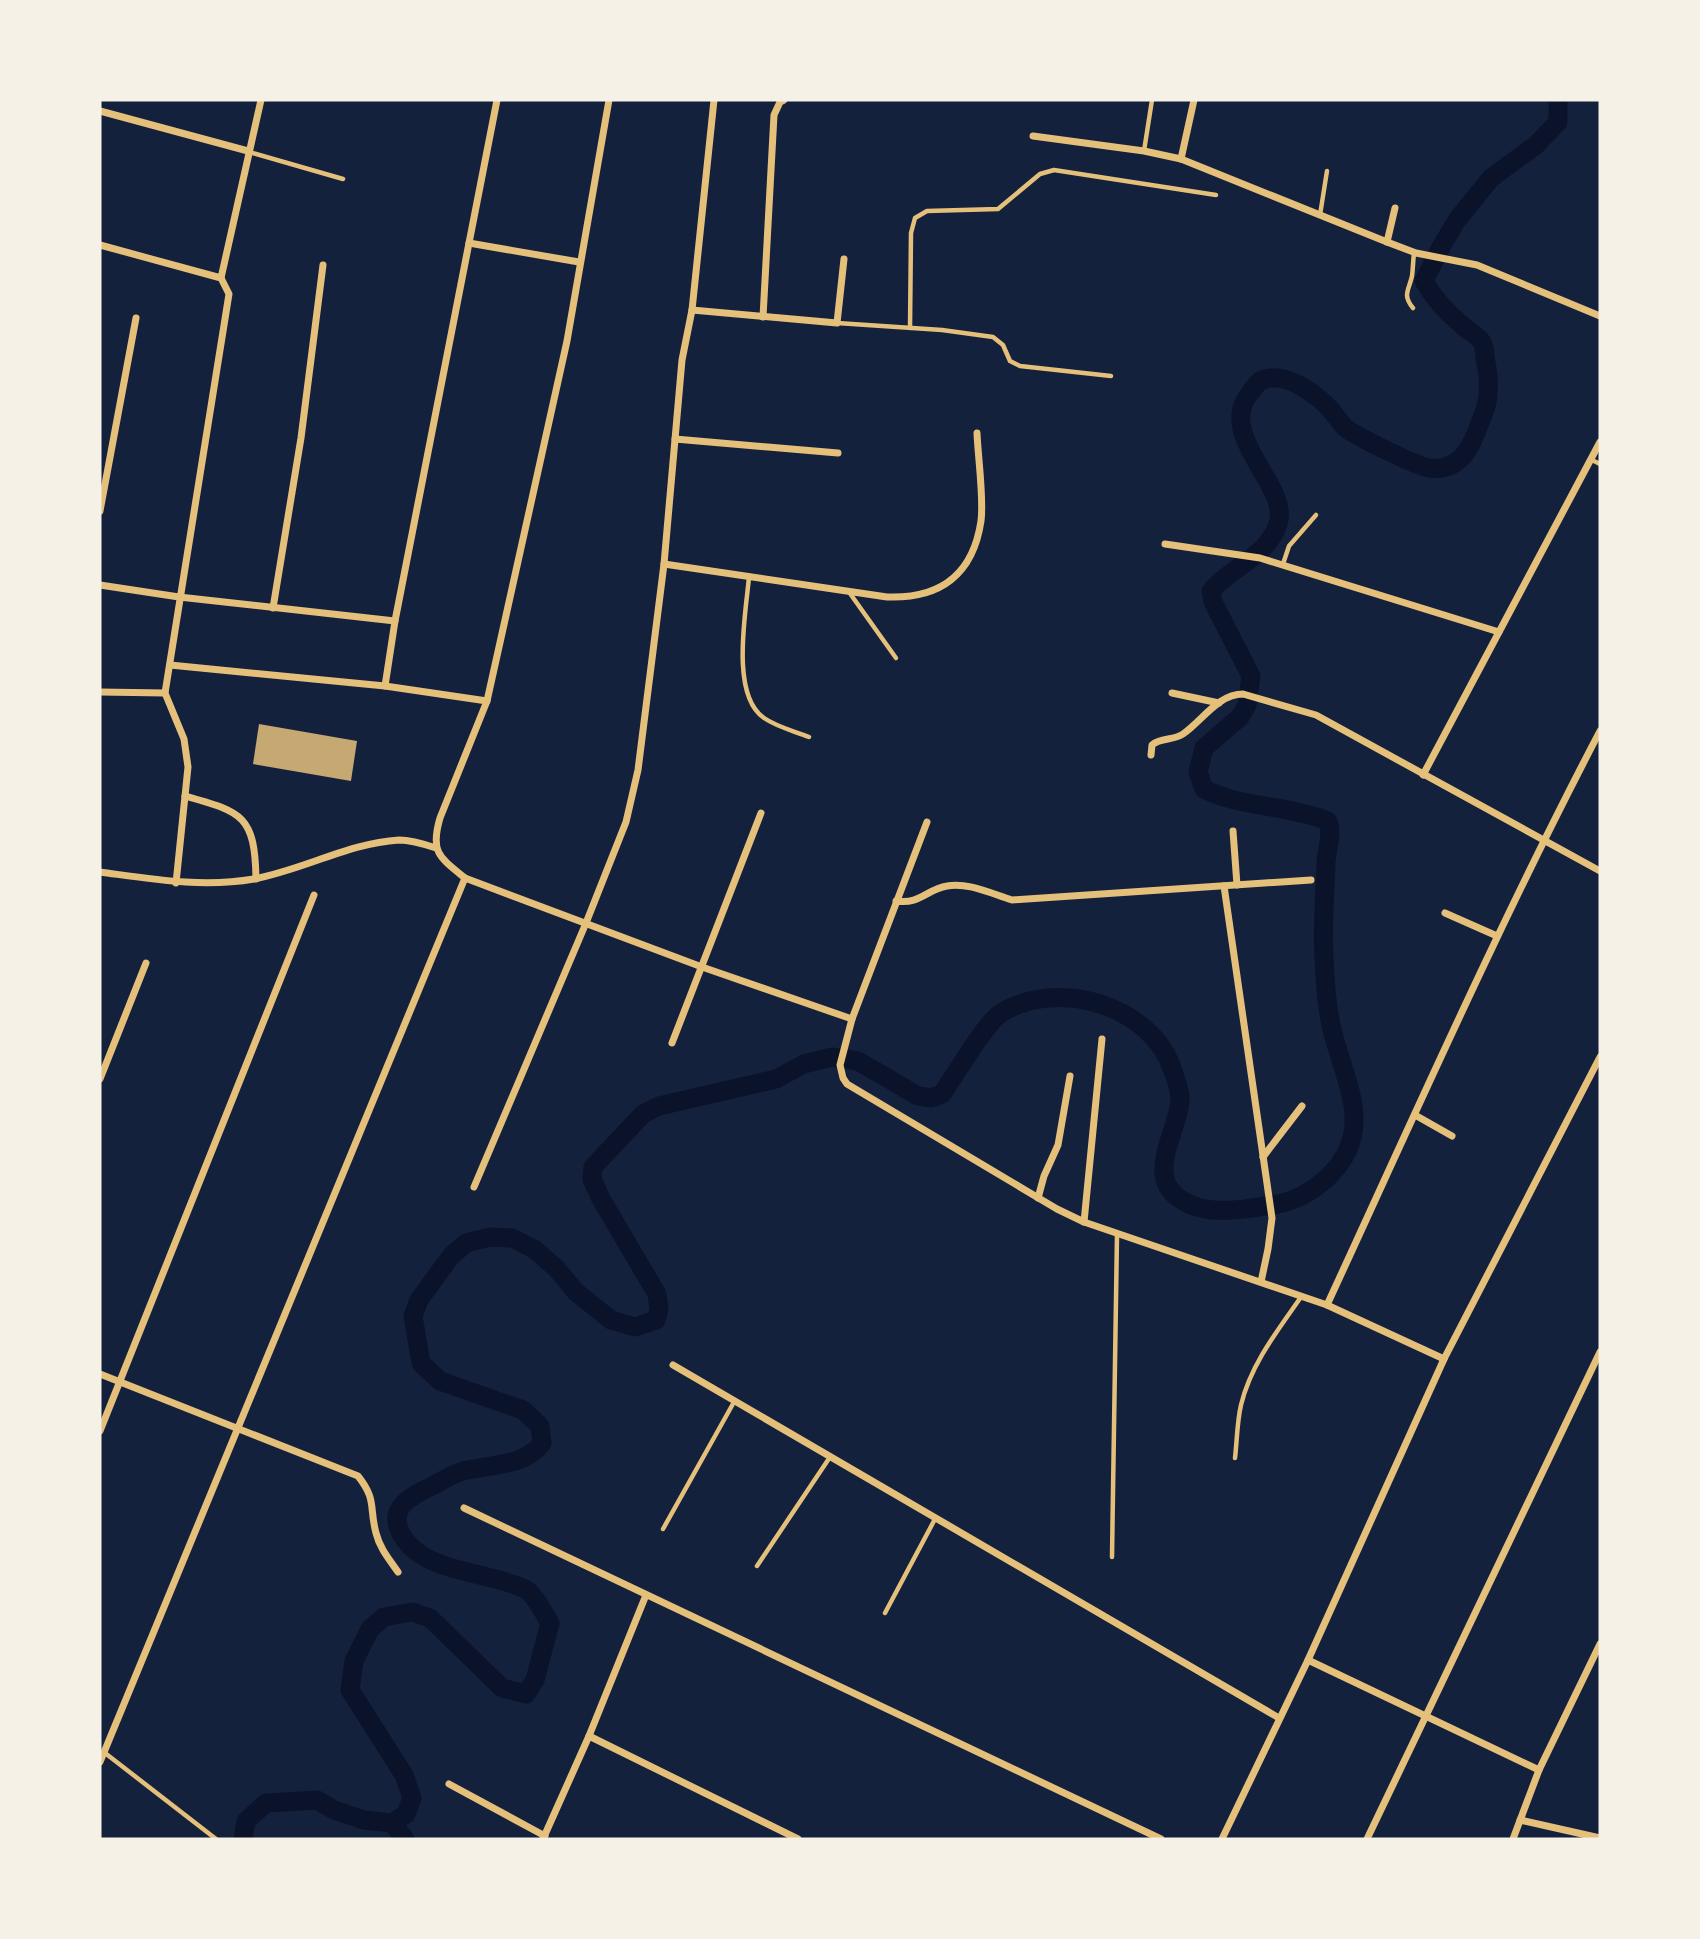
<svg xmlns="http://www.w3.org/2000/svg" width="1700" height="1939" font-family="Overpass,sans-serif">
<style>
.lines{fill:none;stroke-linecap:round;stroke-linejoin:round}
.canal{stroke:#0b132b;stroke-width:19}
.building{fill:#c6a872}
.service{stroke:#e5c07b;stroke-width:4.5}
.minor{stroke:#e5c07b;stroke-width:7}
</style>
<rect width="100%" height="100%" fill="#14213d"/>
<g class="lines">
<g class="canal">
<path d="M392,1823L405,1839"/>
<path d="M243,1839L246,1821L266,1803L317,1800L334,1810L364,1820L392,1823L406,1814L412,1798L404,1775L350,1690L354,1661L370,1629L384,1617L412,1612L430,1618L502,1688L526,1694L535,1680L550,1623C544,1614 535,1594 525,1589C487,1570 417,1574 399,1529C389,1505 416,1494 434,1485C443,1480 453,1474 463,1471C488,1465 526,1466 542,1443L540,1426L523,1410L440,1381L421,1363L413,1316L419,1300L451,1256L466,1243L490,1237L512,1238L534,1249L556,1268L576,1292L611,1320L635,1327L656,1320L659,1309L657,1294L601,1199L592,1179L593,1167L643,1114L659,1106L776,1079L804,1064L832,1057L858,1061L918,1096L931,1098L942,1094C954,1077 986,1022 1001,1013C1058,978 1152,1005 1173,1071C1176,1080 1181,1092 1180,1101C1177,1136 1140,1182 1189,1204C1215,1216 1250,1208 1278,1204C1298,1200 1313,1191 1328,1177C1378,1129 1343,1081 1331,1025C1326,1003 1325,979 1324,957C1322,926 1325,893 1326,862C1327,847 1333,834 1328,821C1288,805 1242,808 1204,789L1198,772L1204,748L1240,717L1247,705L1251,676L1213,602L1211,591C1231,567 1272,554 1279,520C1286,483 1216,434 1250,393C1253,389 1257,383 1260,381C1283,369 1315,393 1330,409C1336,415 1340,424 1347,429C1358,437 1416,466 1429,468C1461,472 1472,446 1481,420C1484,412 1488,403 1488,395C1489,383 1488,370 1485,358C1485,354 1484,346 1482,342C1478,336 1467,330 1462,325C1446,312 1434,299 1424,281L1441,247L1457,220L1491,178L1536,145L1558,122V100"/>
</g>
</g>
<path class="building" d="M259,724L357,741L351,781L253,764Z"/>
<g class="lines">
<g class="service">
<path d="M1144,151L1152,100"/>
<path d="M249,152L343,179"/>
<path d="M1320,215L1327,171"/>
<path d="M1413,308C1402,295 1409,290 1412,276C1413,269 1413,261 1414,253"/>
<path d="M837,323L942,330L993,337L1003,345L1010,361L1020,366L1111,376"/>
<path d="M910,328L911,233L915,218L927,211L998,209L1040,174L1054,170L1216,195"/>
<path d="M1592,460L1600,464"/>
<path d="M1283,564L1289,546L1316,515"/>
<path d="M749,577C746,612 730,695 764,718C777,727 794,731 809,737"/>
<path d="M849,592L896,658"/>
<path d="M1235,1458C1237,1441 1237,1422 1241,1405C1251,1364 1278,1330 1301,1297"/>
<path d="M663,1529L734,1402"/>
<path d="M1112,1557L1117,1235"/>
<path d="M757,1566L830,1457"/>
<path d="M885,1613L935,1519"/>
<path d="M105,1753L216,1839"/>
</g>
<g class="minor">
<path d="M609,100L567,341L487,701L440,818C430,852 439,857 465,878L702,967L852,1019"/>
<path d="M100,111L248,151"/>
<path d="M1033,136L1144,151L1181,159L1387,242L1416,253L1477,265L1600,316"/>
<path d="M1181,159L1194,100"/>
<path d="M1387,242L1395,208"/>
<path d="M469,243L579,262"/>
<path d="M100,245L221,278L229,294L165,693L184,739L188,767L176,883"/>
<path d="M221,278L261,100"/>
<path d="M692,310L837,323L844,259"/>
<path d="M763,317L774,115L780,102L784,100"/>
<path d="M675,439L838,453"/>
<path d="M100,511L136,318"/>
<path d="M1165,544L1260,558L1499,632"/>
<path d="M664,564L887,597C940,599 973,575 981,521C984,498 978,458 977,433"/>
<path d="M100,585L179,597L395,621"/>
<path d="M273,608L301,438L323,265"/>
<path d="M170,665L385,686L487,701"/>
<path d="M385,686L395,621L497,100"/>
<path d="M100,692L165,693"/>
<path d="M1172,693L1219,703"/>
<path d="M1151,755L1152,745C1161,737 1173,741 1183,734C1202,721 1218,694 1243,694L1316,715L1600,871"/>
<path d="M1423,775L1600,442"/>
<path d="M185,796C241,812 255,814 256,879"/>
<path d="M927,822L852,1019L840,1065L843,1078L847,1084L1057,1209L1084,1222L1327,1305L1444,1359"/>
<path d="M1233,831L1237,885"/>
<path d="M100,872C152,879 202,888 254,879C303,870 349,843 399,840C411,840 424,844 436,848"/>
<path d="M1224,886L1272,1218L1268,1249L1261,1282"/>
<path d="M896,901C920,905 927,889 947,886C968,882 992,894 1012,900L1311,880"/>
<path d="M1445,913L1497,936"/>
<path d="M672,1043L761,813"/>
<path d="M100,1079L146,963"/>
<path d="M1415,1115L1452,1136"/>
<path d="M1263,1157L1302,1106"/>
<path d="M474,1187L586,923L626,822L638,770L664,564L682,360L692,310L714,100"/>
<path d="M1038,1198L1044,1176L1058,1145L1070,1076"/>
<path d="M1084,1222L1102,1039"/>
<path d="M1327,1305C1416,1112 1502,918 1600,731"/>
<path d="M673,1365L1279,1718"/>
<path d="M100,1374L358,1476C377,1500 369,1507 376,1533C380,1549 389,1559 398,1572"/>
<path d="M100,1431L314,895"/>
<path d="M464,1508L1161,1839"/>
<path d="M1308,1660L1539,1770"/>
<path d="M589,1736L798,1839"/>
<path d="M100,1762L465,878"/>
<path d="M449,1784L545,1836"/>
<path d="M1520,1820L1600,1838"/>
<path d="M543,1839L589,1736L646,1595"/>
<path d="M1222,1839L1308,1660L1444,1359L1600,1057"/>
<path d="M1367,1839L1600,1352"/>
<path d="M1513,1839L1539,1770L1600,1644"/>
</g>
</g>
<rect width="1700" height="1939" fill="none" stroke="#f6f1e7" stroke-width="203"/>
</svg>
